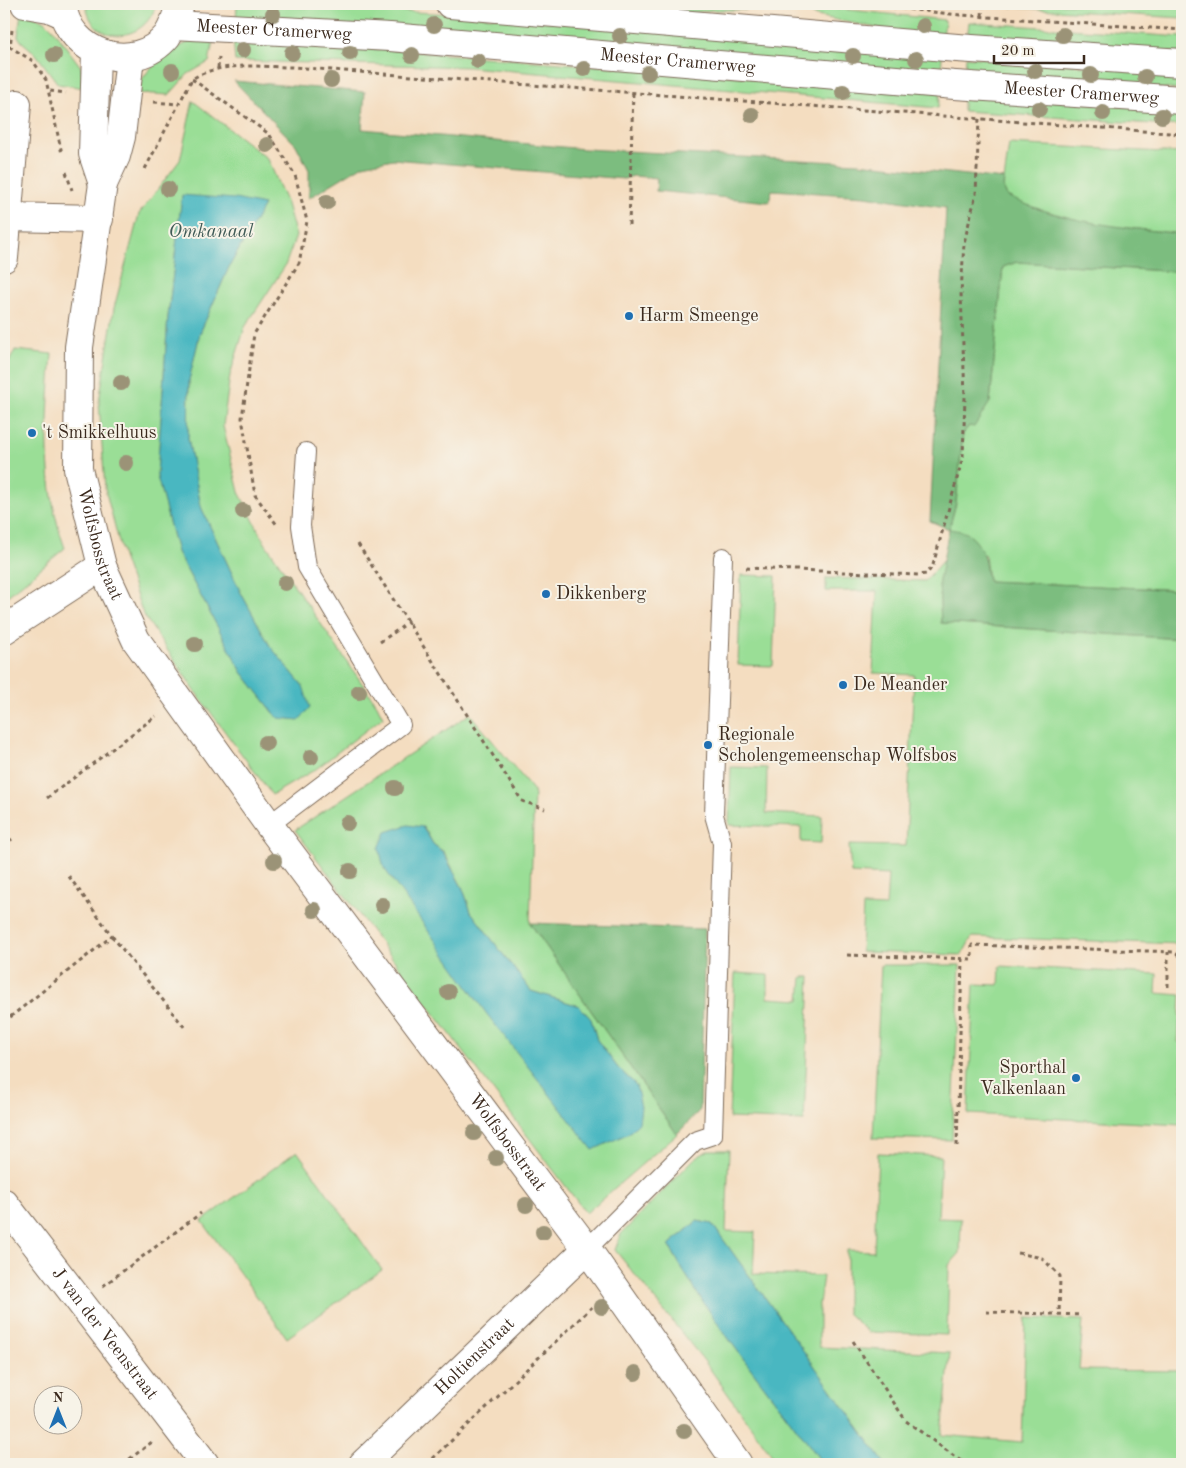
<svg xmlns="http://www.w3.org/2000/svg" width="1186" height="1468" font-family="'Old Standard TT',serif">
<style>
.green{fill:#9ade96;stroke:#6a845a;fill-rule:evenodd}
.forest{fill:#7bbd7f;stroke:#5b744e}
.water{fill:#48b7c1;stroke:#427070}
.lines{fill:none;stroke-linecap:round;stroke-linejoin:round}
.lane-casing{stroke:#7c6957;stroke-width:20}
.street-casing{stroke:#7c6957;stroke-width:30}
.secondary-casing{stroke:#7c6957;stroke-width:30}
.path{stroke:#7c6957;stroke-width:3;stroke-dasharray:4 4;stroke-linecap:butt}
.lane{stroke:#fff;stroke-width:18}
.street{stroke:#fff;stroke-width:28}
.secondary{stroke:#fff;stroke-width:28}
.tree{fill:#9b9377}
.poi-dot{fill:#1f6fb2;stroke:#f7f3e8;stroke-width:2}
.labels{text-anchor:middle;dominant-baseline:central;stroke-width:4;stroke-linejoin:round;paint-order:stroke}
.street-label{font-size:18px;fill:#3b2a1e;stroke:#f7f3e8}
.poi-label{font-size:18px;fill:#3b2a1e;stroke:#f7f3e8;text-anchor:start}
.water-label{font-size:19px;font-style:italic;fill:#405b57;stroke:#f7f3e8}
</style>
<rect width="100%" height="100%" fill="#f7f3e8"/>
<filter id="ink" filterUnits="userSpaceOnUse"><feTurbulence type="fractalNoise" baseFrequency=".02" numOctaves="2"/><feDisplacementMap in="SourceGraphic" scale="10" xChannelSelector="R" yChannelSelector="G"/><feConvolveMatrix kernelMatrix="1 2 1 2 8 2 1 2 1" color-interpolation-filters="sRGB"/></filter>
<filter id="wash" filterUnits="userSpaceOnUse"><feTurbulence type="fractalNoise" baseFrequency=".0096" numOctaves="4" result="noise"/><feDisplacementMap in="SourceGraphic" scale="20" xChannelSelector="R" yChannelSelector="G"/><feGaussianBlur stdDeviation="1.12" result="paint"/><feColorMatrix in="noise" values="0 0 0 0 0 0 0 0 0 0 0 0 0 0 0 0 0 1.4 0 .05"/><feComposite in="paint" operator="in"/></filter>
<g filter="url(#wash)">
<rect width="100%" height="100%" fill="#f4ddc0"/>
<g class="green">
<path d="M86,4H156V5C144,45 90,45 86,4Z"/>
<path d="M237,4L457,14L942,55L941,75L236,19Z"/>
<path d="M553,4H747L746,10H712L678,15Z"/>
<path d="M992,4H1182V18L992,6Z"/>
<path d="M813,6L945,20L943,37L912,35L812,15Z"/>
<path d="M21,12L45,21L52,28L81,67L84,88L58,84L36,54L21,41L18,36Z"/>
<path d="M969,22L1182,37V53L967,40Z"/>
<path d="M214,37L209,62L188,74L169,95L137,93L140,82L149,70L177,48L195,39Z"/>
<path d="M233,38L940,92L938,108L468,67L235,61Z"/>
<path d="M966,57L1182,73V90L965,74Z"/>
<path d="M963,95L1182,110V126L963,111Z"/>
<path d="M193,101L268,159L287,204L296,236L285,266L245,327L230,375L223,426L239,492L265,543L377,705L383,717L316,769L272,795L197,694L143,614L123,557L105,489L99,402L114,308L139,214L180,160ZM182,196L264,205L229,267L200,333L189,380L188,438L201,507L241,593L270,646L303,686L278,718L242,672L177,552L157,476L168,317Z"/>
<path d="M1009,144L1182,153V234L1092,224L1021,204L1007,196L1003,188Z"/>
<path d="M1017,262L1182,272V590L988,581L985,555L949,529L956,503L963,433L990,402L1003,267Z"/>
<path d="M15,350L52,354C47,419 42,486 65,548L4,599V372Z"/>
<path d="M944,559L939,581L941,623L1182,639V944L972,937L962,955L861,952L863,906L886,907L888,875L851,873L849,845L906,846L914,675L873,673L877,591H826V578L925,581Z"/>
<path d="M741,575L776,576L773,666L738,665Z"/>
<path d="M470,714L534,791L530,923L677,1134L586,1213L295,830ZM424,827L433,844L444,852L463,889L471,912L531,991L579,1006L591,1019L597,1040L618,1068L636,1085L384,869Z"/>
<path d="M731,767L767,768L766,813L822,816L821,843L801,842V827L729,825Z"/>
<path d="M881,965H960L952,1140L873,1138Z"/>
<path d="M1000,966L1157,974L1156,993L1181,995L1178,1042L1182,1043V1125L968,1114L974,984L999,985Z"/>
<path d="M735,973L768,975V998L800,1000L802,977H810L804,1121L729,1118Z"/>
<path d="M709,1150H729L726,1231L755,1232L753,1274L823,1276L819,1304V1347L950,1353L942,1435L1022,1442L1026,1318L1083,1320L1079,1370L1182,1371V1464H885L712,1224L697,1221L669,1245C711,1324 771,1392 823,1464H778L705,1362L615,1250L621,1234L694,1159Z"/>
<path d="M297,1151L382,1270L287,1338L202,1221Z"/>
<path d="M878,1153L941,1156L938,1218L961,1219L960,1253L949,1265L947,1335L868,1332L847,1313V1250L874,1251Z"/>
</g>
<g class="forest">
<path d="M234,81L365,92L362,129L585,149L858,163L1004,179L1003,188L1007,196C1062,223 1122,227 1182,234V272L1017,262L1003,267L990,402L974,427L969,426L963,433L956,503L949,529C955,530 964,531 968,534C985,546 985,564 988,581L1182,590V639L941,623L939,581L949,529L930,521L946,208L865,196L772,190L769,202L656,191L657,178L633,176L624,179L393,159L363,165L309,198V170L296,145Z"/>
<path d="M530,923L705,929L700,1110L677,1134Z"/>
</g>
<g class="water">
<path d="M182,195L235,199L264,205L229,267L200,333L189,380L188,438L201,507L241,593L270,646L303,686L310,708L299,720L278,718L242,672L177,552L157,476L168,317Z"/>
<path d="M408,825L423,827L433,844L443,852L463,889L471,912L531,991L579,1006L591,1019L597,1040L618,1068L636,1085L641,1107L639,1123L629,1133L593,1150L486,1013L384,868L379,848L386,832Z"/>
<path d="M697,1221L712,1224L885,1464H823C771,1392 711,1324 669,1245Z"/>
</g>
</g>
<g filter="url(#ink)">
<g class="lines">
<g class="lane-casing">
<g id="lane">
<path d="M269,825L401,725L307,567L301,526L306,452"/>
<path d="M587,1249L695,1141L713,1135L722,843L714,815L723,557"/>
</g>
</g>
<g class="street-casing">
<g id="street">
<path d="M7,217L99,219"/>
<path d="M4,258L17,104"/>
<path d="M4,630L102,566"/>
<path id="s1" d="M4,1203L205,1464"/>
<path id="s2" d="M363,1464L587,1249"/>
</g>
</g>
<g class="secondary-casing">
<g id="secondary">
<path d="M25,4L49,8L63,14"/>
<path d="M62,4C67,54 134,76 167,36C174,26 177,15 180,4"/>
<path d="M450,4L957,48L1182,63"/>
<path id="s3" d="M174,25L390,37L955,85L1182,100"/>
<path d="M96,52L93,154L103,184"/>
<path id="s4" d="M130,57L121,137L116,156L103,184L79,347L78,469L102,566L136,640L269,825L587,1249L738,1464"/>
</g>
</g>
<g class="path">
<path d="M861,4L960,15L1182,30"/>
<path d="M982,16L983,4"/>
<path d="M12,30L10,47L33,61L46,80L62,154"/>
<path d="M218,68L219,57"/>
<path d="M192,79L269,134L295,175L307,221L299,263L254,334L242,418L255,495L277,525"/>
<path d="M50,91L66,93"/>
<path d="M154,102L178,104"/>
<path d="M145,169L192,79C220,61 260,67 292,67L1182,134"/>
<path d="M66,172L72,190"/>
<path d="M629,225L633,92"/>
<path d="M358,544L522,801L545,809"/>
<path d="M746,568L918,575L927,574L933,565L963,457L965,397L961,293L964,243L976,194L979,119"/>
<path d="M380,642L409,622"/>
<path d="M47,798L156,716"/>
<path d="M4,845L12,839"/>
<path d="M112,936L185,1028"/>
<path d="M847,955L972,959V945L1175,952L1182,958"/>
<path d="M1168,987V952"/>
<path d="M4,1022L112,936L68,875"/>
<path d="M957,1146L962,959"/>
<path d="M1018,1253L1042,1258L1060,1276L1059,1315"/>
<path d="M103,1286L201,1213"/>
<path d="M986,1312L1082,1315"/>
<path d="M853,1341L906,1421L965,1464"/>
<path d="M123,1464L152,1442"/>
<path d="M427,1464L593,1306"/>
</g>
<use href="#lane" class="lane"/>
<use href="#street" class="street"/>
<use href="#secondary" class="secondary"/>
</g>
<g class="tree">
<circle cx="273" cy="14" r="8"/>
<circle cx="434" cy="25" r="8"/>
<circle cx="923" cy="26" r="8"/>
<circle cx="1063" cy="35" r="8"/>
<circle cx="620" cy="36" r="8"/>
<circle cx="243" cy="50" r="8"/>
<circle cx="292" cy="53" r="8"/>
<circle cx="350" cy="53" r="8"/>
<circle cx="54" cy="55" r="8"/>
<circle cx="412" cy="55" r="8"/>
<circle cx="853" cy="56" r="8"/>
<circle cx="916" cy="59" r="8"/>
<circle cx="478" cy="61" r="8"/>
<circle cx="584" cy="69" r="8"/>
<circle cx="172" cy="71" r="8"/>
<circle cx="1035" cy="71" r="8"/>
<circle cx="648" cy="73" r="8"/>
<circle cx="1091" cy="75" r="8"/>
<circle cx="1145" cy="77" r="8"/>
<circle cx="331" cy="80" r="8"/>
<circle cx="843" cy="92" r="8"/>
<circle cx="1039" cy="109" r="8"/>
<circle cx="1103" cy="113" r="8"/>
<circle cx="752" cy="115" r="8"/>
<circle cx="1162" cy="116" r="8"/>
<circle cx="267" cy="145" r="8"/>
<circle cx="168" cy="189" r="8"/>
<circle cx="327" cy="202" r="8"/>
<circle cx="121" cy="383" r="8"/>
<circle cx="126" cy="463" r="8"/>
<circle cx="243" cy="511" r="8"/>
<circle cx="285" cy="583" r="8"/>
<circle cx="195" cy="644" r="8"/>
<circle cx="359" cy="692" r="8"/>
<circle cx="266" cy="743" r="8"/>
<circle cx="311" cy="757" r="8"/>
<circle cx="395" cy="788" r="8"/>
<circle cx="347" cy="823" r="8"/>
<circle cx="274" cy="861" r="8"/>
<circle cx="350" cy="871" r="8"/>
<circle cx="382" cy="905" r="8"/>
<circle cx="314" cy="910" r="8"/>
<circle cx="448" cy="992" r="8"/>
<circle cx="474" cy="1133" r="8"/>
<circle cx="496" cy="1158" r="8"/>
<circle cx="526" cy="1205" r="8"/>
<circle cx="543" cy="1232" r="8"/>
<circle cx="602" cy="1307" r="8"/>
<circle cx="635" cy="1373" r="8"/>
<circle cx="684" cy="1431" r="8"/>
</g>
</g>
<g class="poi-dot">
<circle cx="629" cy="316" r="5"/>
<circle cx="32" cy="433" r="5"/>
<circle cx="546" cy="594" r="5"/>
<circle cx="843" cy="685" r="5"/>
<circle cx="708" cy="745" r="5"/>
<circle cx="1076" cy="1078" r="5"/>
</g>
<g class="labels">
<g class="street-label">
<text stroke="none"><textPath href="#s3" startOffset="100">Meester Cramerweg</textPath></text>
<text stroke="none"><textPath href="#s3" startOffset="505">Meester Cramerweg</textPath></text>
<text stroke="none"><textPath href="#s3" startOffset="910">Meester Cramerweg</textPath></text>
<text stroke="none"><textPath href="#s4" startOffset="496">Wolfsbosstraat</textPath></text>
<text stroke="none"><textPath href="#s4" startOffset="1224">Wolfsbosstraat</textPath></text>
<text stroke="none"><textPath href="#s1" startOffset="165">J van der Veenstraat</textPath></text>
<text stroke="none"><textPath href="#s2" startOffset="155">Holtienstraat</textPath></text>
</g>
<g class="poi-label">
<text x="639" y="316">Harm Smeenge</text>
<text x="42" y="433">'t Smikkelhuus</text>
<text x="556" y="594">Dikkenberg</text>
<text x="853" y="685">De Meander</text>
<text x="718" y="735">Regionale<tspan x="718" dy="21">Scholengemeenschap Wolfsbos</tspan></text>
<text x="1066" y="1068" text-anchor="end">Sporthal<tspan x="1066" dy="21">Valkenlaan</tspan></text>
</g>
<g class="water-label">
<text x="211" y="232">Omkanaal</text>
</g>
</g>
<rect width="1186" height="1468" fill="none" stroke="#f7f3e8" stroke-width="20"/>
<g transform="translate(58 1410)"><circle r="24" fill="#f7f3e8" stroke="#aca397"/>
<path d="M0-4L9 19L0 12L-9 19Z" fill="#1f6fb2"/>
<text y="-8" font-size="14" font-weight="bold" text-anchor="middle" fill="#3b2a1e">N</text>
</g>
<path d="M994 55v8h90v-8" fill="none" stroke="#3b2a1e" stroke-width="2.5"/>
<text x="1001" y="55" font-size="15" fill="#3b2a1e" stroke="#f7f3e8" stroke-width="4" paint-order="stroke">20 m</text>
</svg>
